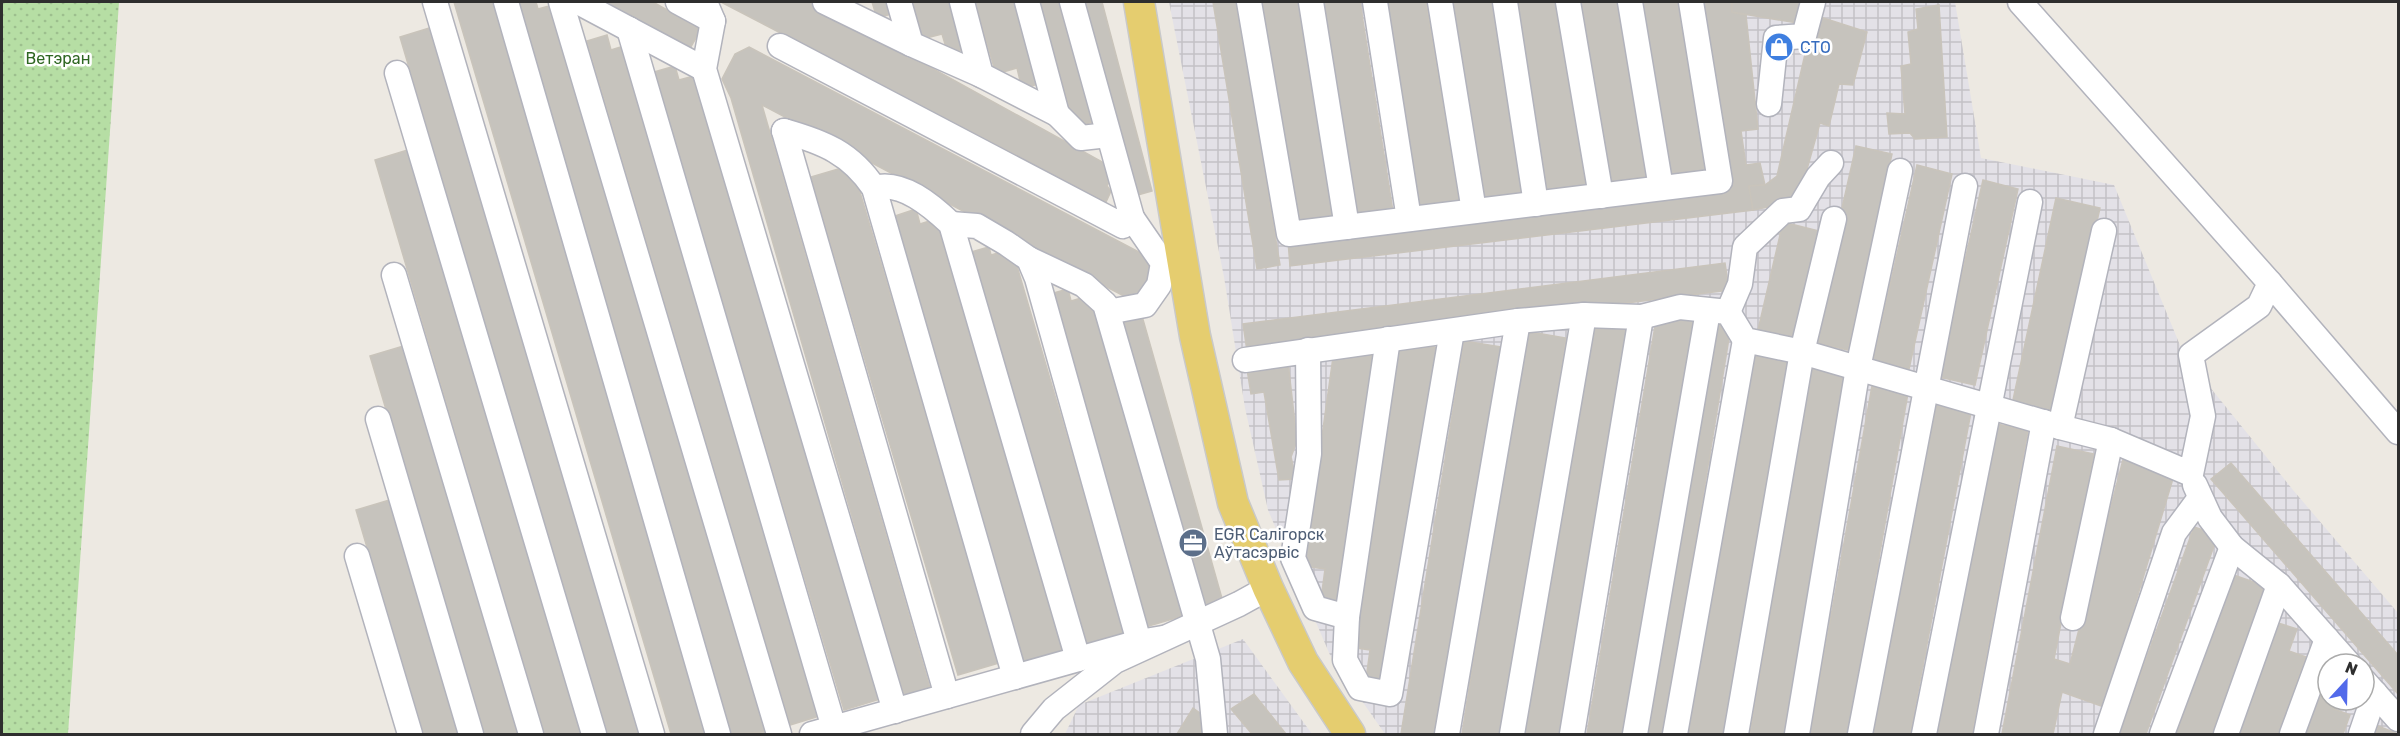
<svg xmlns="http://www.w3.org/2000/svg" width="2400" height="736" font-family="Rubik,sans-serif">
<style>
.industrial{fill:url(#industrial-grid);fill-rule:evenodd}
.garden{fill:url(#garden-dots)}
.building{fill:#c6c3bd;stroke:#c9c4bb;stroke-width:1.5}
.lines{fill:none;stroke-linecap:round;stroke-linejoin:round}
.minor-casing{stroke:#b2b3bc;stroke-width:27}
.major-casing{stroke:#c9c9c9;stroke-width:33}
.minor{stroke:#fff;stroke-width:24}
.major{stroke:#e5cd6f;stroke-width:30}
.labels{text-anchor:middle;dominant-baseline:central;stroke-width:5;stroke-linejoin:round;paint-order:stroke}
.shop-label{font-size:16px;fill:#366cbe;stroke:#fff;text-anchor:start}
.park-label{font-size:16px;fill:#2e6622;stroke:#fff}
.service-label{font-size:16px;fill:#4e5e75;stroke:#fff;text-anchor:start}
</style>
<defs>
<pattern id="industrial-grid" width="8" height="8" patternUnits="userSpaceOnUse" patternTransform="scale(1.5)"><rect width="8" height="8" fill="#e3e1e7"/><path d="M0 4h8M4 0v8" fill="none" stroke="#c3c1c6"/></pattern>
<pattern id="garden-dots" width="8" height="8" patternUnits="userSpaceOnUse" patternTransform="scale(1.5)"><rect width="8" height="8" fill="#b6dea4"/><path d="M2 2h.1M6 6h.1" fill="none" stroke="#9dbf8e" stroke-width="1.8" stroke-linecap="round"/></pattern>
</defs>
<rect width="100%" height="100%" fill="#ede9e2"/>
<g class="industrial">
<path d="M1169,2H1955L1981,158L2114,185L2184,355L2293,490L2398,613V734H1385L1330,655L1268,510L1245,408L1224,277ZM2328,664H2364V700H2328Z"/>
<path d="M1243,639L1312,734H1065L1079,705Z"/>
</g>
<path class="garden" d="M2,2H119L68,734H2Z"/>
<g class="building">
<path d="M454,2H493L710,734H671Z"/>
<path d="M516,2H536L538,9L553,5L765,732L728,734Z"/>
<path d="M598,2H653L701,29L688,52Z"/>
<path d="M721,2H812L1115,169L1107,186L1111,191L1106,202Z"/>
<path d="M872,2H892L895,13L877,18Z"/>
<path d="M911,2H953L967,48L948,54L942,34L922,39Z"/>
<path d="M975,2H1017L1041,83L1022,89L1017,68L996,74Z"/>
<path d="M1039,2H1062L1096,121L1075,127Z"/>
<path d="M1082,2H1102L1152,191L1134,196Z"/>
<path d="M1213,2H1237L1280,265L1257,269Z"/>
<path d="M1257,2H1300L1334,219L1293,226Z"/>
<path d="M1317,2H1360L1394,218L1352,225Z"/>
<path d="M1384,2H1426L1460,206L1419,213Z"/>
<path d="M1452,2H1495L1525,196L1483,203Z"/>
<path d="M1516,2H1558L1586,185L1545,191Z"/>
<path d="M1579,2H1622L1649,176L1607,183Z"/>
<path d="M1640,2H1681L1709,176L1671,180Z"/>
<path d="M1703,2H1732V12L1746,15L1758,129L1741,131L1746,165L1760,163L1765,185L1749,186L1753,210L1290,266L1288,241L1725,185Z"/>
<path d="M1732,2H1803L1797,23L1732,12Z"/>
<path d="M1939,5L1947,137L1915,139L1910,133L1889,134L1887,113L1905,114L1901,66L1911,64L1908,32L1918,29L1916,9Z"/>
<path d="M1814,15L1867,32L1853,85L1839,84L1829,126L1820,123L1798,201L1753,210L1749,186L1765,185L1777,176Z"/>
<path d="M436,26L645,734H606L400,37Z"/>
<path d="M607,35L611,50L627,45L826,714L790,725L587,41Z"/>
<path d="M749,47L1156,261L1137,303L762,105L932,695L906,703L731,98L722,79L735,54Z"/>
<path d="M675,66L679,80L694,76L880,699L844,710L654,72Z"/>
<path d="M1856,146L1892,154L1848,350L1812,342Z"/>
<path d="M411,149L584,734H544L375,160Z"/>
<path d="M852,165L999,663L958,675L811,177Z"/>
<path d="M1917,165L1952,174L1909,369L1873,361Z"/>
<path d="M1983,180L2018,189L1975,385L1939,377Z"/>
<path d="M2056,198L2100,208L2053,415L2013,400Z"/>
<path d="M916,209L920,224L936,219L1064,655L1024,666L892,217Z"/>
<path d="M1783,222L1819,231L1793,339L1758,330Z"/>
<path d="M989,247L991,255L1012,249L1125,635L1087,646L971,252Z"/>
<path d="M1725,263L1729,290L1247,351L1243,324Z"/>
<path d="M1068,289L1071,301L1092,295L1183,616L1145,627L1050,294Z"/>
<path d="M1657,314L1699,321L1630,734H1587Z"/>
<path d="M1142,316L1223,602L1202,608L1121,321Z"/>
<path d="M1591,322L1633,329L1566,734H1523Z"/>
<path d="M1710,323L1731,326L1664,734H1642Z"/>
<path d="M1525,331L1566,338L1504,734H1462Z"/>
<path d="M1400,341L1440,348L1385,682L1366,679L1370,650L1350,647Z"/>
<path d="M1464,341L1502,347L1439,734H1401Z"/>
<path d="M407,345L522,734H483L370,356Z"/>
<path d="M1752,347L1792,354L1725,734H1684Z"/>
<path d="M1334,350L1376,356L1342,602L1321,599L1325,569L1304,566Z"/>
<path d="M1288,362L1297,441L1291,457L1296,479L1279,480L1264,392L1251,394L1247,369Z"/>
<path d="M1811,368L1847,373L1786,734H1750Z"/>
<path d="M1872,386L1908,393L1848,734H1810Z"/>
<path d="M1936,405L1971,412L1910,734H1873Z"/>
<path d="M1993,423L2028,431L1972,734H1935Z"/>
<path d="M2057,446L2094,454L2054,659L2070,664L2124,456L2175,472L2104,707L2062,692L2053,734H2002Z"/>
<path d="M2231,463L2398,655V694L2211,479Z"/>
<path d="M393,499L462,734H422L356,510Z"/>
<path d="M2194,527L2218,535L2146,734H2119Z"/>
<path d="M2228,573L2265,586L2212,734H2171Z"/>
<path d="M2278,623L2297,629L2289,651L2306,657L2278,734H2237Z"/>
<path d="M2321,681L2328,683V700H2337L2334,709L2350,715L2343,734H2302Z"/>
<path d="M1254,694L1286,734H1252L1231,709Z"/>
<path d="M1193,708L1211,721L1203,734H1177Z"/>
<path d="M2378,726L2398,734H2375Z"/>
</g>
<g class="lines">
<g class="minor-casing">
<g id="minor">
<path d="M435,2L652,734"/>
<path d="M506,2L718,734"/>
<path d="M561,2L779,734"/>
<path d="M578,2L704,69"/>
<path d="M678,2L713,21"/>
<path d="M705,2L713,21L704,69L895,711"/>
<path d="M825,2L911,44L981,75L1057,114L1081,138L1108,135"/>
<path d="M899,2L911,44"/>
<path d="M962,2L981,75"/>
<path d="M1027,2L1057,114"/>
<path d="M1249,2L1289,234L1720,181L1691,2"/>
<path d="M1311,2L1347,227"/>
<path d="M1375,2L1409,219"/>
<path d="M1440,2L1474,211"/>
<path d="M1505,2L1536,204"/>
<path d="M1568,2L1601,196"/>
<path d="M1630,2L1661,188"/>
<path d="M2020,2L2270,283L2259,306L2191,355L2203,416L2191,474L2111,440L2060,427"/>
<path d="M629,29L834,728"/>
<path d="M780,46L1123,226L1132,218L1072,2"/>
<path d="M397,73L594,734"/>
<path d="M1769,104L1776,38L1804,36L1813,2"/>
<path d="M784,131C823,142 851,153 874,188L1015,677"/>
<path d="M784,131L947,696"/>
<path d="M874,188C902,180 932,206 951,224L1078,659"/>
<path d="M951,224L977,226L1006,243L1029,259L1037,278L1139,642"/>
<path d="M1029,259L1084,285L1105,304L1208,659L1215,734"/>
<path d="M394,275L531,734"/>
<path d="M2270,283L2398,432"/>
<path d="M1108,312L1145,305L1159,285L1163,263L1132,218"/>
<path d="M1728,312L1740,284L1745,247L1783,211L1799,209L1818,177L1831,163"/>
<path d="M1308,350L1309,454L1293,558L1315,608L1347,617L1345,660L1360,688L1390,694L1452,331"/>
<path d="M1245,360L1518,321L1584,315L1641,317L1680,307L1728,312L1745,340L1802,352L2060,427L2104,231"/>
<path d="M378,419L471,734"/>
<path d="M2195,485L2210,518L2232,547L2279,585L2349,664"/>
<path d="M357,556L410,734"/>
<path d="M1347,617L1388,339"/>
<path d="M2073,618L2111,440"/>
<path d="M2364,681L2398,719"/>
<path d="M812,734L1139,642L1163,638"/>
<path d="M1033,734L1054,709L1115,661L1239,604L1268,588"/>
<path d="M1447,734L1518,321"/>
<path d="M1512,734L1584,315"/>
<path d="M1572,734L1641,317"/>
<path d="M1635,734L1708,311"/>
<path d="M1675,734L1745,340"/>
<path d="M1736,734L1802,352L1834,219"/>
<path d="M1797,734L1858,368L1900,171"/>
<path d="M1860,734L1965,186"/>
<path d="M1924,734L2030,202"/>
<path d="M1986,734L2044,422"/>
<path d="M2106,734L2174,533L2200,498"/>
<path d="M2162,734L2232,547"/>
<path d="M2226,734L2279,585"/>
<path d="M2292,734L2327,639"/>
<path d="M2361,734L2375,693"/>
</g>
</g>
<g class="major-casing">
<path id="major" d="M1139,2L1195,336L1233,503L1268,588L1303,662L1350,734"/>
</g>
<use href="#minor" class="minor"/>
<use href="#major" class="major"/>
</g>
<defs>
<g id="shop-disc" transform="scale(1.5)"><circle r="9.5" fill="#3f7fe0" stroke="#fff"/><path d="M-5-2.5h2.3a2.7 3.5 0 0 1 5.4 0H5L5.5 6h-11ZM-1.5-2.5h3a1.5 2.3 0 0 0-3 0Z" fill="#fff"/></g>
<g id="office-disc" transform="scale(1.5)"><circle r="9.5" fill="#5c6f8a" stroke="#fff"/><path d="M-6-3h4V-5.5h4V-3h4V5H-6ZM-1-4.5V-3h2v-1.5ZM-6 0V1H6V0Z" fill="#fff"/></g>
</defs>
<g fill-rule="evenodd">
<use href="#shop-disc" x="1779" y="47"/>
<use href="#office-disc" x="1193" y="543"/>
</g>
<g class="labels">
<g class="shop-label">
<text x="1800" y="47">СТО</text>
</g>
<g class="park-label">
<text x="58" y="58">Ветэран</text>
</g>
<g class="service-label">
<text x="1214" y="534">EGR Салігорск<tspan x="1214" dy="18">Аўтасэрвіс</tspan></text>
</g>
</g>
<rect width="2400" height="736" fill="none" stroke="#2e2e2e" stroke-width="6"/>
<g transform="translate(2346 682) rotate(22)"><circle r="28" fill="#ffffff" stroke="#ababab" stroke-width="1.5"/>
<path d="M0-4.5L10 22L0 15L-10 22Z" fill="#526aea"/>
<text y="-9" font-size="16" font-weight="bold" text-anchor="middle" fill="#2e2e2e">N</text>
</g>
</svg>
